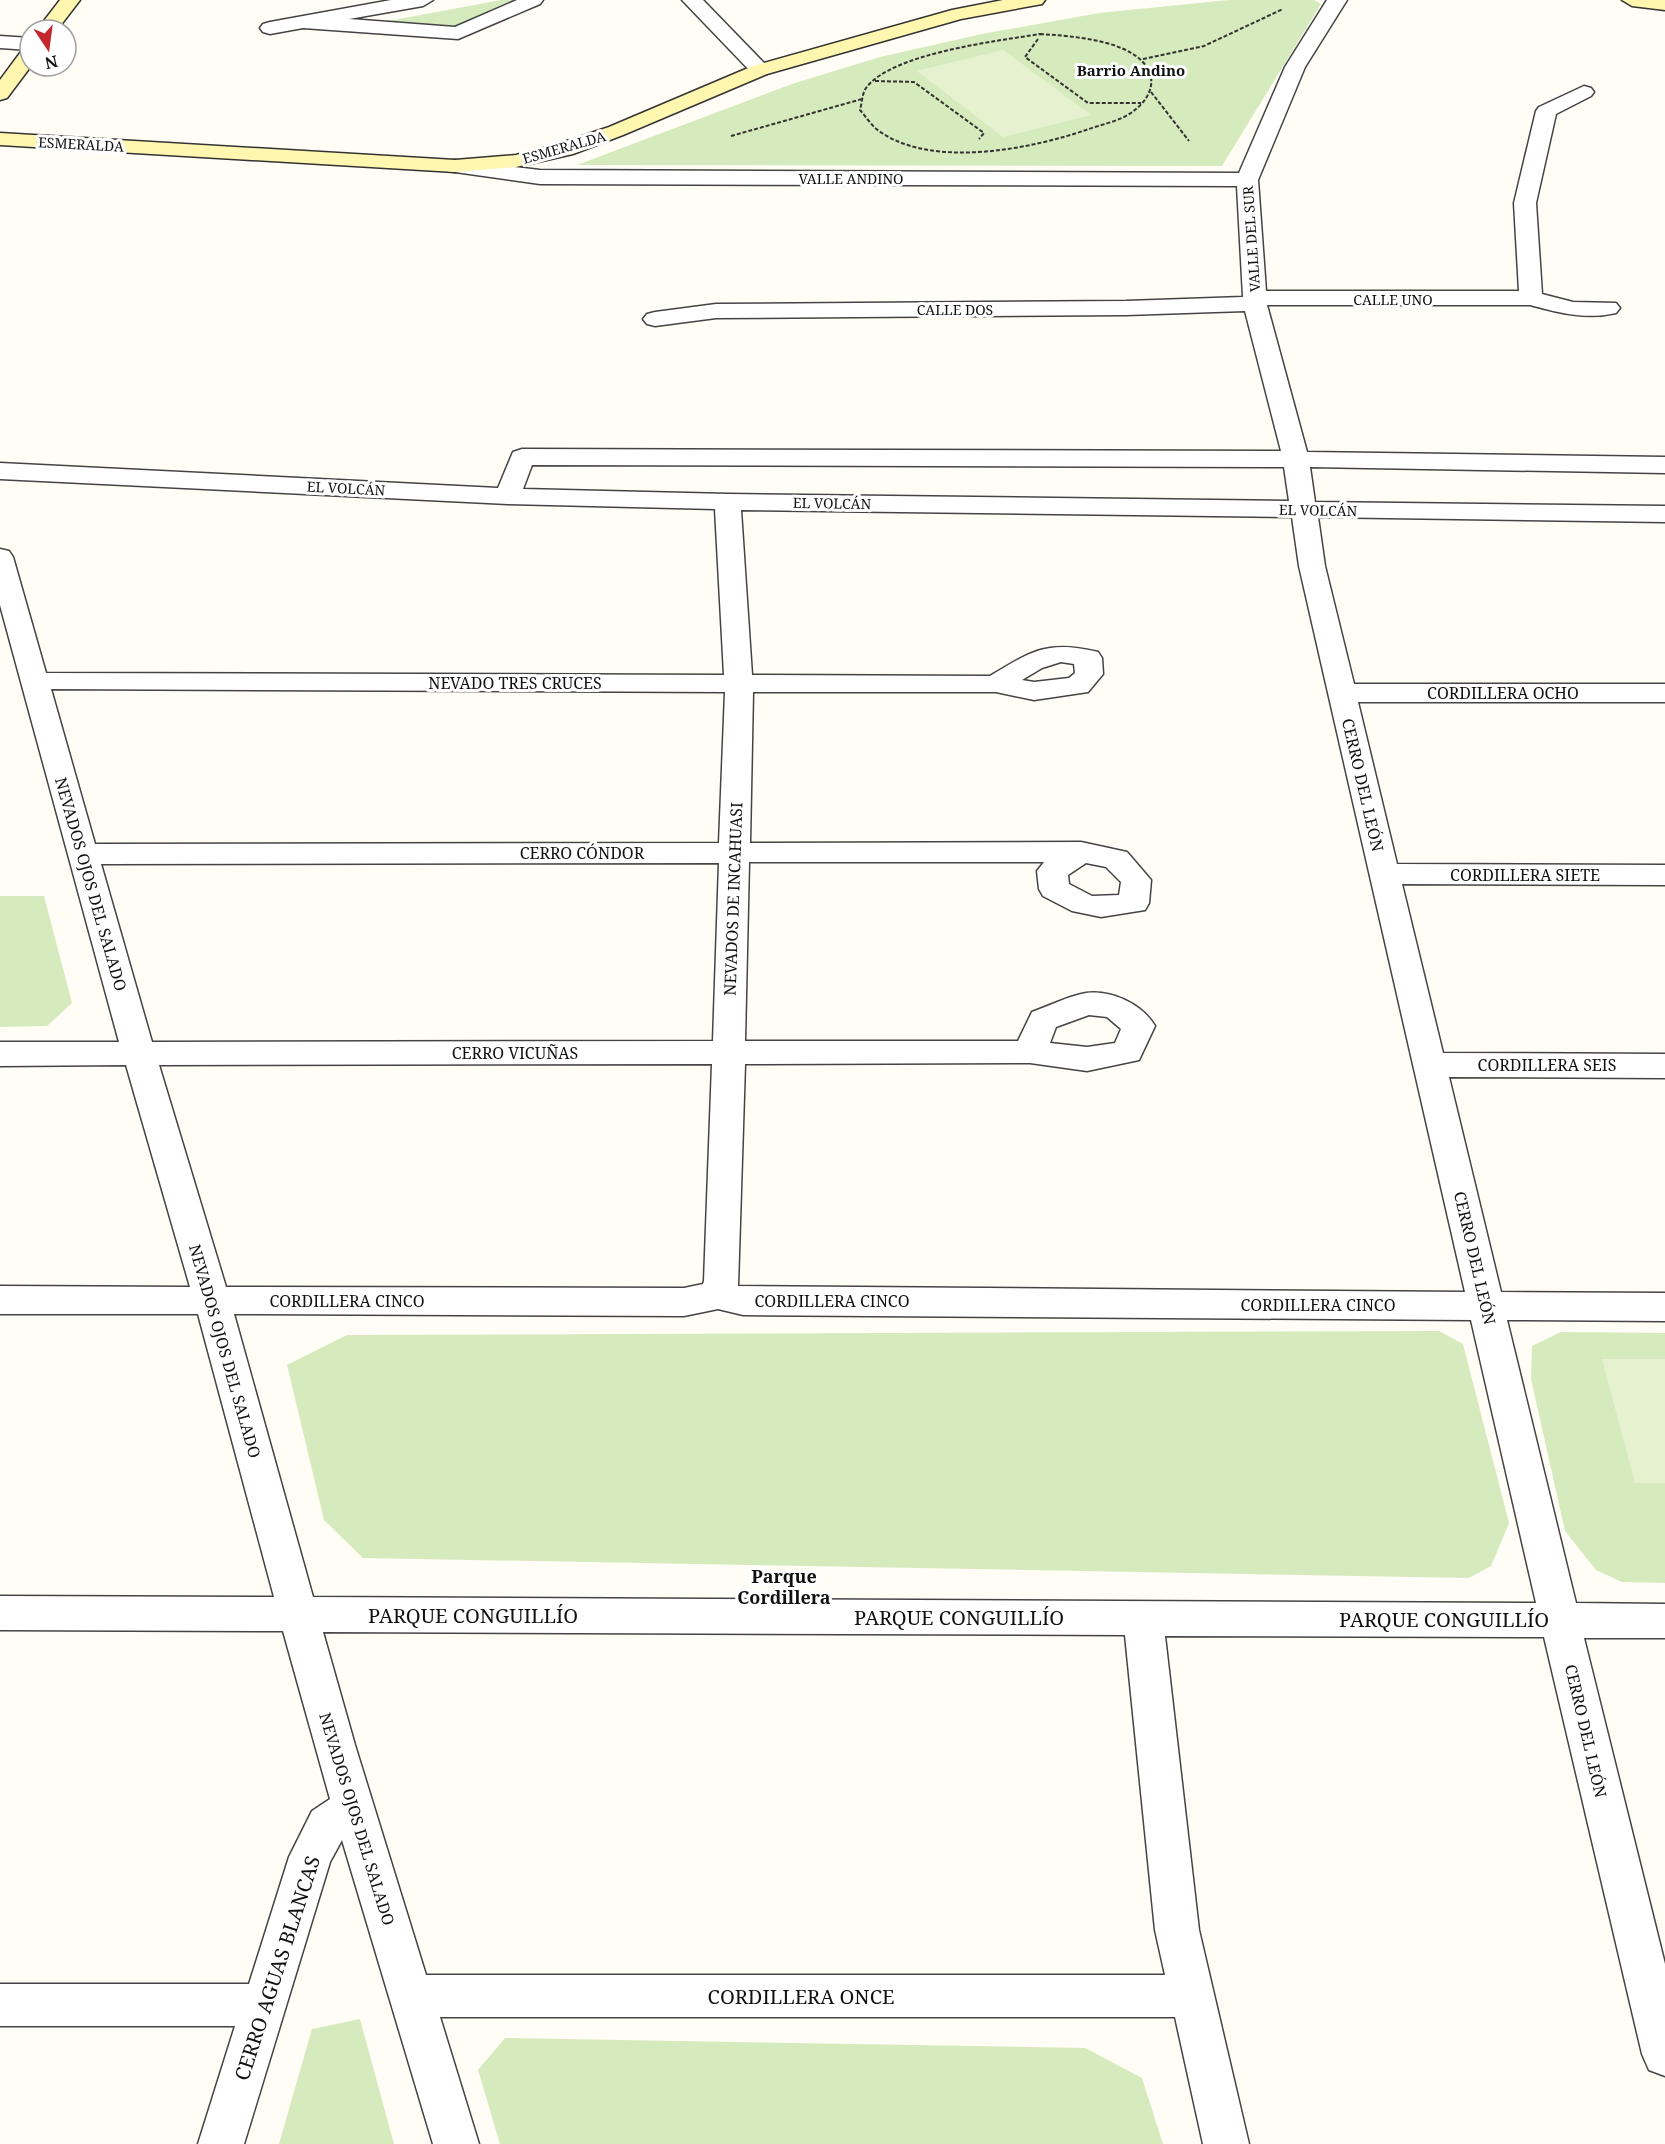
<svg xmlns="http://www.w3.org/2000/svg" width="1665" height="2144" font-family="'Noto Serif',serif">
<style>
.green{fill:#d5ebbd}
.pitch{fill:#e6f2cf}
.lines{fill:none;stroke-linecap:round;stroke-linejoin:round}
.street-casing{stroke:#444;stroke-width:3}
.secondary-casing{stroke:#333;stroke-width:3}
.path{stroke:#333;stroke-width:2;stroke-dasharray:4 2;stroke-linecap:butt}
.street{fill:#fff;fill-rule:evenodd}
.secondary{fill:#fff6b0;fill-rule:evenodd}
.labels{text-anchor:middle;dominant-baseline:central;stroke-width:6;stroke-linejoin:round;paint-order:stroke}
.far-street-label{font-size:14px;fill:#111;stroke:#fff}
.far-neighbourhood-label{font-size:15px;font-weight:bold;fill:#111;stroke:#fff}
.street-label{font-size:16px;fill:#111;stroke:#fff}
.neighbourhood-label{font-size:18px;font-weight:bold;fill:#111;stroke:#fff}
.near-street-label{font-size:20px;fill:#111;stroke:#fff}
</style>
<rect width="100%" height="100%" fill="#fffdf5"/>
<g class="green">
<path d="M501,0H525L452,27L367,25Z"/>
<path d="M1314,0L1321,4L1222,166L577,165L792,84L880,57L982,34L1099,13L1229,0Z"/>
<path d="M0,896H44L72,1003L47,1026L0,1027Z"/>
<path d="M1439,1331L1463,1344L1509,1523L1491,1566L1469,1578L363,1558L324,1520L287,1365L347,1335Z"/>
<path d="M1561,1332L1665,1333V1583L1622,1582L1596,1570L1565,1531L1531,1379L1532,1346Z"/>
<path d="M360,2019L394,2144H279L312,2029Z"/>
<path d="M505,2038L1085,2048L1142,2078L1163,2144H500L478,2070Z"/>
</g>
<g class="pitch">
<path d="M1003,50L1091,115L1003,137L917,71Z"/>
<path d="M1602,1359H1665V1483H1635Z"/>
</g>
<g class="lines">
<g class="street-casing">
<g id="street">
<path d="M391,0H433L423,6L349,19L455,27L517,0H543L540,4L458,39L303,28L270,34L263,32L260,28L263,24L270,22Z"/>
<path d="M682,0H703L767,66L770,70L767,74H753Z"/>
<path d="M1327,0H1347L1305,67L1258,180L1266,291H1519L1514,203L1536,111L1539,107L1584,86L1591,88L1594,92L1591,96L1556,114L1536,203L1542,294L1573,302L1616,303L1620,308L1616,313C1587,320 1559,313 1530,305H1267L1307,452L1665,457V473L1310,467L1315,502L1665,506V522L1318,517L1325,566L1354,684H1665V702H1358L1397,864L1665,865V885L1402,884L1443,1053L1665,1054V1078L1449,1077L1501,1292L1665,1293V1321L1507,1320L1576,1603L1665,1604V1638H1584L1665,1964V2076L1649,2070L1642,2054L1544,1637L1165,1636L1199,1930L1249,2144H1203L1175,2017H440L479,2144H433L342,1840L330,1862L244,2144H198L235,2026H0V1984H249L289,1857L312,1811L330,1799L283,1631L0,1630V1596L274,1597L198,1314H0V1286L190,1287L126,1065L0,1066V1042H119L0,605V549L9,551L13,557L46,673L724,675L715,509L508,504L0,479V463L498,488L513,452L522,449L1281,451L1245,311L1126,315L716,318L655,326L647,324L643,319L647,314L655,312L716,304L1126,301L1243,297L1237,186L540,184L455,172L447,171L444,166L447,161L455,160L540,170L1239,173L1285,67ZM532,465L1284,467L1289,501L728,494L523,489ZM741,510L1292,517L1299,566L1465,1292L738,1286L745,1064L1030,1063L1087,1071L1139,1060L1155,1026C1142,1004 1112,990 1086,993C1068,996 1049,1006 1032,1012L1018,1041H745L749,862H1044L1037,871L1039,889L1043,896L1072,911L1101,917L1145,910L1149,903L1151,880L1127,852L1081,842L750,843L753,692H996L1034,700L1088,692L1103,674L1102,658L1098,652C1048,640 1033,650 990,676L752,675ZM1061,662L1074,664L1075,673L1069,678L1034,682L1022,680L1042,668ZM51,689L725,692L719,843L95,844ZM719,863L713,1041L152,1042L101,864ZM1086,863L1106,867L1121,882L1119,895L1092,896L1069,884L1068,875ZM1089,1015L1107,1017L1121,1029L1115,1043L1087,1047L1050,1043L1056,1027ZM712,1064L704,1281L703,1284L684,1288L226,1287L159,1065ZM718,1309L743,1315L1471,1320L1536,1603L313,1597L234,1314L684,1316ZM323,1632L1125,1635L1155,1930L1165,1975H426L355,1745Z"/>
<path d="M0,36L30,38V50L0,48Z"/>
</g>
</g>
<g class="secondary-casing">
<g id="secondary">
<path d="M60,0H80L57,30H37Z"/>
<path d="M1003,0H1045L1042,4L961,19L767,74L623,135L573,154L516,167L455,172L0,145V133L455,160L516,155L558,144L609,127L753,66L952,10Z"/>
<path d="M1622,0H1665V10L1632,6Z"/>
<path d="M30,47L31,66L7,98L0,100V80L23,49Z"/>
</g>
</g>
<g class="path">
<path d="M1040,34C1071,36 1144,40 1151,78C1153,90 1145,102 1136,109C1123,121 1102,124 1086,130C1030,149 935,168 882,133C873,128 867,118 860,110C862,103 862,94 866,88C892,53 998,41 1040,34Z"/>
<path d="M1038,39L1025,57L1088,103H1141"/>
<path d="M1143,59L1204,46L1283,9"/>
<path d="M875,81L914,82L984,133L979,139"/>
<path d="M1151,92L1189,141"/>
<path d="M731,136L862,99"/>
</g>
<use href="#street" class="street"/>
<use href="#secondary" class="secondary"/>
</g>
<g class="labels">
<g class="far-street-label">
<text transform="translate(81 144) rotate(3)">ESMERALDA</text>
<text transform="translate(564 147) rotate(-16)">ESMERALDA</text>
<text x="851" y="178">VALLE ANDINO</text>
<text transform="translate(1251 239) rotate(-94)">VALLE DEL SUR</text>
<text x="1393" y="299">CALLE UNO</text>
<text x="955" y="309">CALLE DOS</text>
<text transform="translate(346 488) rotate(3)">EL VOLCÁN</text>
<text transform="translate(832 503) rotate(1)">EL VOLCÁN</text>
<text transform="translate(1318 510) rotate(1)">EL VOLCÁN</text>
</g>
<g class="far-neighbourhood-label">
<text x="1131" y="70">Barrio Andino</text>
</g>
<g class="street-label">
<text x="515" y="683">NEVADO TRES CRUCES</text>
<text x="1503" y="693">CORDILLERA OCHO</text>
<text transform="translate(1363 785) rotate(77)">CERRO DEL LEÓN</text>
<text x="582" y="853">CERRO CÓNDOR</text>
<text x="1525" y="875">CORDILLERA SIETE</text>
<text transform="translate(91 884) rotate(74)">NEVADOS OJOS DEL SALADO</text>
<text transform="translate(733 899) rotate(-88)">NEVADOS DE INCAHUASI</text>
<text x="515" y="1053">CERRO VICUÑAS</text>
<text x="1547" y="1065">CORDILLERA SEIS</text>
<text transform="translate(1475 1258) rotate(77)">CERRO DEL LEÓN</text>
<text x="347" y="1301">CORDILLERA CINCO</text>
<text x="832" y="1301">CORDILLERA CINCO</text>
<text x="1318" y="1305">CORDILLERA CINCO</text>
<text transform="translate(225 1351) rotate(74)">NEVADOS OJOS DEL SALADO</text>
<text transform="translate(1586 1731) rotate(77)">CERRO DEL LEÓN</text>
<text transform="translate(357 1819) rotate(73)">NEVADOS OJOS DEL SALADO</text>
</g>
<g class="neighbourhood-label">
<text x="784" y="1576">Parque<tspan x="784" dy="21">Cordillera</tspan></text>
</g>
<g class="near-street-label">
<text x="473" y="1615">PARQUE CONGUILLÍO</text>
<text x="959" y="1617">PARQUE CONGUILLÍO</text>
<text x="1444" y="1619">PARQUE CONGUILLÍO</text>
<text transform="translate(277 1968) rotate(-72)">CERRO AGUAS BLANCAS</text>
<text x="801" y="1996">CORDILLERA ONCE</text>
</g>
</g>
<g transform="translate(48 48) rotate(167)"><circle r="28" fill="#ffffff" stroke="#a0a0a0" stroke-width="1.5"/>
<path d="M0-4.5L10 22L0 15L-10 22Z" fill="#c4262e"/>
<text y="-9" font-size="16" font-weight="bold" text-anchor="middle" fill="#111111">N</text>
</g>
</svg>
